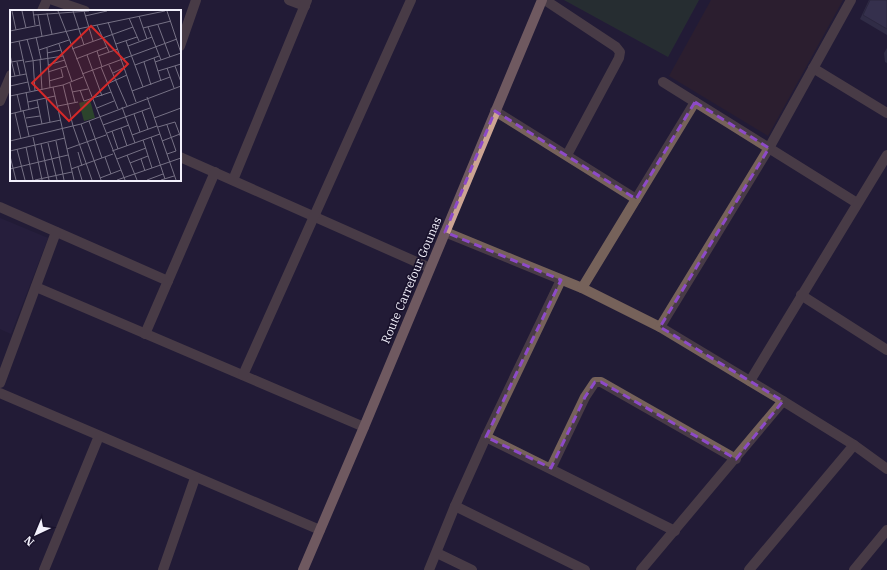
<svg xmlns="http://www.w3.org/2000/svg" width="887" height="570" font-family="'IBM Plex Serif',serif">
<style>
.built{fill:#2b2344}
.education{fill:#352227}
.garden{fill:#2c442c}
.lines{fill:none;stroke-linecap:round;stroke-linejoin:round}
.minor{stroke:#76625a;stroke-width:10}
.major{stroke:#cca493;stroke-width:10}
.wall{fill:#414059}
.building{fill:#4c4a68;stroke:#353449}
.marked{fill:none;stroke:#8d4ac8;stroke-width:3;stroke-dasharray:8 5;stroke-linejoin:round}
.labels{text-anchor:middle;dominant-baseline:central;stroke-width:3.5;stroke-linejoin:round;paint-order:stroke}
.street-label{font-size:12px;fill:#f3f1fc;stroke:#19122c}
.inset-road{fill:none;stroke:#767185;stroke-width:1}
.view{fill:#d62828;fill-opacity:0.15;stroke:#d62828;stroke-width:2}
.inset-edge{fill:none;stroke:#f3f1fc;stroke-width:2}
</style>
<rect width="100%" height="100%" fill="#221c36"/>
<path class="built" d="M0,218L48,238L11,334L0,329Z"/>
<path class="education" d="M711,0H843L768,136L669,76Z"/>
<path class="garden" d="M564,0H699L668,57Z"/>
<g class="lines">
<g class="minor">
<path d="M53,0L85,11"/>
<path d="M289,0L305,6"/>
<path d="M545,0L616,47L620,52L619,58L567,155"/>
<path d="M42,11L47,0"/>
<path d="M180,46L196,0"/>
<path d="M813,68L887,113"/>
<path d="M663,82L857,203"/>
<path d="M0,101L11,75"/>
<path d="M495,111L636,199"/>
<path d="M180,157L430,268"/>
<path d="M233,180L307,0"/>
<path d="M0,207L168,281"/>
<path d="M445,232L582,288L660,327L783,401L854,445L887,469"/>
<path d="M36,287L364,427"/>
<path d="M582,288L695,102"/>
<path d="M801,295L887,350"/>
<path d="M660,327L769,148L851,0"/>
<path d="M145,334L215,172"/>
<path d="M243,375L411,0"/>
<path d="M750,381L887,155"/>
<path d="M0,383L56,232"/>
<path d="M0,393L320,530"/>
<path d="M486,437L675,531"/>
<path d="M551,468L585,397L595,382H601L736,459"/>
<path d="M455,506L585,570"/>
<path d="M437,553L472,570"/>
<path d="M44,570L99,436"/>
<path d="M163,570L195,478"/>
<path d="M429,570L455,506L486,437L561,280"/>
<path d="M641,570L783,401"/>
<path d="M749,570L854,445"/>
<path d="M854,570L887,530"/>
</g>
<path class="major" d="M303,570L364,427L542,0"/>
</g>
<g class="wall">
<path d="M869,0H887V35L860,19Z"/>
<path d="M887,48V63L885,62L884,53Z"/>
</g>
<path class="building" d="M870,0H887V29L863,15Z"/>
<path d="M0 0H887V570H0ZM695,102L769,148L660,327L783,401L736,459L601,382H595L585,397L551,468L486,437L561,280L445,232L495,111L636,199Z" fill="#221c36" fill-opacity=".55" fill-rule="evenodd"/>
<path class="marked" d="M695,102L769,148L660,327L783,401L736,459L601,382H595L585,397L551,468L486,437L561,280L445,232L495,111L636,199Z"/>
<g class="labels">
<g class="street-label">
<text transform="translate(411 280) rotate(-67)">Route Carrefour Gounas</text>
</g>
</g>
<g transform="translate(10 10)">
<rect width="171" height="171" fill="#221c36"/>
<path d="M80,90L85,108L74,111L69,93Z" fill="#2c442c"/>
<path class="inset-road" d="M2,1L6,20M12,1L16,18M23,1L25,15M48,1L115,170M63,1L74,35M74,1L83,31M157,1L171,43M37,3L42,24M23,5L79,1M28,5L32,26M75,6L97,1M129,6L137,29M119,8L129,31M98,12L126,92M87,15L99,42M148,15L160,47M138,17L151,50M133,18L161,11M0,21L30,15M26,27L31,49M17,29L23,50L25,81M9,31L20,81M116,31L133,77M0,33L155,1M49,34L62,72M106,34L127,27M118,36L142,27M37,38L40,78M62,39L123,17M29,40L59,30M87,41L92,57M37,43L51,40M0,45L5,66M77,45L92,86M88,46L108,39M144,48L151,71M30,49L32,80M66,49L97,37M1,52L14,50M7,52L10,65M15,52L53,46M134,52L141,75M145,52L171,43M38,55L55,50M99,55L117,96M125,55L149,46M165,56L171,72M91,57L108,99M157,58L164,78M148,61L171,54M38,62L57,56M103,63L115,57M72,64L167,29M0,67L16,64M39,71L53,67L51,59M60,73L65,92M97,74L117,65M53,75L63,116L82,170M0,76L18,72M43,77L64,170M70,80L74,91L101,82M122,81L160,67M16,82L19,99M62,82L78,79M7,84L11,101M0,86L53,75L73,67M137,87L166,170M36,88L40,112M27,90L32,114M18,92L45,86M48,96L68,92M112,97L125,133M87,98L104,91M13,100L19,126M132,101L138,119M5,103L11,129M0,104L29,97M124,104L130,122M16,108L30,106M144,108L171,98M79,111L92,148M71,114L91,170M93,115L140,98M17,117L51,110M148,117L165,112L171,128M111,118L117,136M102,121L108,139M97,123L119,115M122,125L147,116M23,127L32,170M141,127L155,169M133,130L142,158M0,131L71,114L171,76M46,131L54,170M152,131L170,124M38,133L47,170M31,134L39,170M16,137L23,170M7,139L15,170M57,139L96,125M0,141L55,128M102,141L150,124M68,142L72,156M157,144L166,141L157,115M117,145L127,170M0,146L6,170M95,147L101,164M107,149L136,138M131,149L135,161M120,153L138,146M68,157L72,170M0,159L58,145M61,159L103,144M90,168L111,160M25,170L62,162M107,170L171,148M137,170L153,164M151,170L164,166"/>
<path class="view" d="M81,16L118,54L59,111L22,73Z"/>
<rect width="171" height="171" class="inset-edge"/>
</g>
<g transform="translate(36 534) rotate(224)" stroke="#19122c" stroke-width="3" paint-order="stroke">
<path d="M0-3L7 15L0 10L-7 15Z" fill="#f3f1fc"/>
<text y="-6" font-size="11" font-weight="bold" text-anchor="middle" fill="#f3f1fc">N</text>
</g>
</svg>
